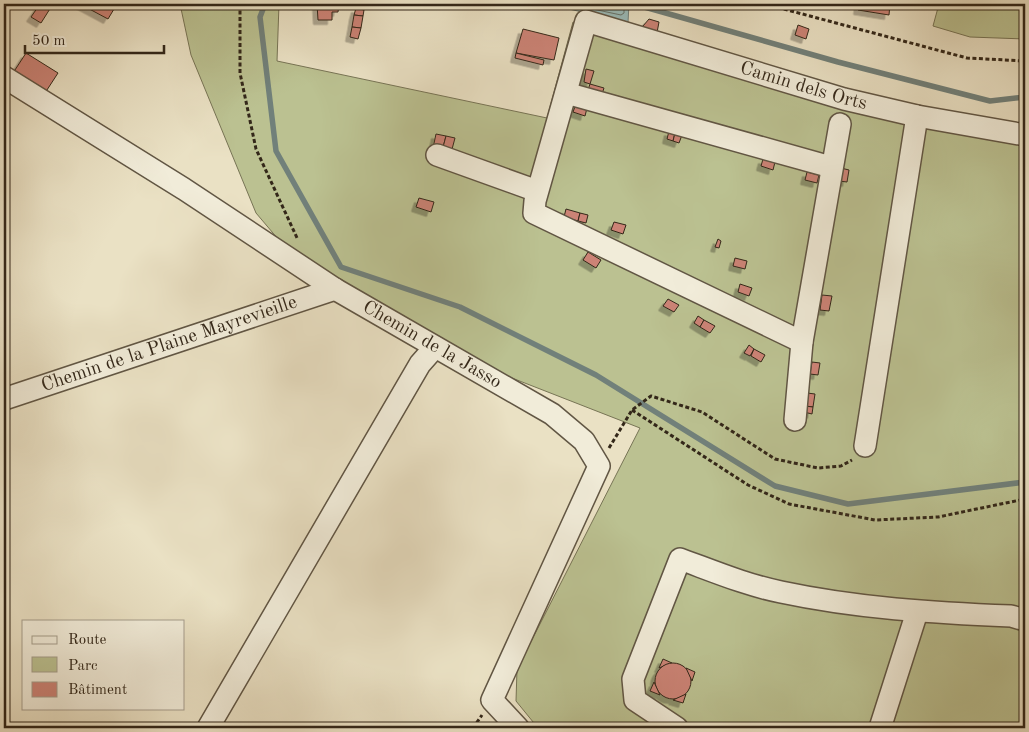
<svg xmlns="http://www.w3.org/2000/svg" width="1029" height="732" font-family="'Old Standard TT',serif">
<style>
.green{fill:#bbc191;stroke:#777455}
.water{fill:#9abcbb;stroke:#71807a}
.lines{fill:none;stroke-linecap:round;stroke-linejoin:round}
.shore{stroke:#66726a;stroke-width:1}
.stream{stroke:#71807a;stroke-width:5.5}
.building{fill:#cc8376;stroke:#332719;filter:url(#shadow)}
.minor-casing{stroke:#615644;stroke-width:24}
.path{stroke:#332719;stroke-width:3;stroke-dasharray:4 2.5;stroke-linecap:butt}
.minor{stroke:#f1ecd9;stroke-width:21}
.labels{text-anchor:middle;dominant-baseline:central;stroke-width:4;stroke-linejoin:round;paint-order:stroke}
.street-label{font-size:19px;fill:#332719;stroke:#f1ecd9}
</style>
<defs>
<filter id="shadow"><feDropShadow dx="-4.5" dy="4.5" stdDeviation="0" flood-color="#0004"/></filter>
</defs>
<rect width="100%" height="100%" fill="#eae1c4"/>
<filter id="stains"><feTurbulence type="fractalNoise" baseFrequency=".004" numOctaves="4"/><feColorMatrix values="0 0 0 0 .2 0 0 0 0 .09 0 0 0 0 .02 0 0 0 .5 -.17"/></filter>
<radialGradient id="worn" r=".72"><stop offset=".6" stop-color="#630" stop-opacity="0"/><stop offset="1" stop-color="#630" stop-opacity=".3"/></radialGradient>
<g class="green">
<path d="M180,4H279L277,61L547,118L573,22L909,123L1025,139V728H538L516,701L517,669L640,428L430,346L312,279L256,213L191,55Z"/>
<path d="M939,4H1025V39L970,37L933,26Z"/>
</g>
<path class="water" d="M546,4H629L628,22Z"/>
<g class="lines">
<path class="shore" d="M569,4L621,15L624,13V4"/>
<g class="stream">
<path d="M265,4L260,17L276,151L341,267L460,307L596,375L775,486L848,504L1025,482"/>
<path d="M634,4L838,62L990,101L1025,97"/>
</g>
</g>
<g class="building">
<path d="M40,4H53L41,23L31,17Z"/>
<path d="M80,4H117L108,19Z"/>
<path d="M317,4H339L338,12H332V20H318Z"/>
<path d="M859,4H890L889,15L858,10Z"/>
<path d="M356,8L364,10L363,16L354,15Z"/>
<path d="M354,15L363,16L361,28L352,27Z"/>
<path d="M649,19L659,22L656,38L637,33Z"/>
<path d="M798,25L809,29L806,39L795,35Z"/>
<path d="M352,27L361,28L358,39L350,37Z"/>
<path d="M523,29L559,38L554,60L516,53Z"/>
<path d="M26,53L58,73L45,93L13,73Z"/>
<path d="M516,53L544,60L543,65L515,58Z"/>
<path d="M586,69L594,71L590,84L584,82Z"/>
<path d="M590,84L604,88L601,97L587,93Z"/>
<path d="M576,104L587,108L585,116L573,112Z"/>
<path d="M669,131L675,133L673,141L667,139Z"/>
<path d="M675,133L682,135L679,143L673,141Z"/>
<path d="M436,134L446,136L442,151L433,148Z"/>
<path d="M446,136L455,138L451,153L442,151Z"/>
<path d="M763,159L775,162L773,170L761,166Z"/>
<path d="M841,168L849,170L847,182L839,181Z"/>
<path d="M807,172L819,175L817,183L805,180Z"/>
<path d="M419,198L434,202L431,212L416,207Z"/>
<path d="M566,209L580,213L578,221L564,217Z"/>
<path d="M580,213L588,215L586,223L578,221Z"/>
<path d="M614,222L626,225L623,234L611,230Z"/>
<path d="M718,239L721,241L719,248L715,247Z"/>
<path d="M588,252L601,260L596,268L583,260Z"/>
<path d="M735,258L747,261L745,269L733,266Z"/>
<path d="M740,284L752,288L749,296L738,292Z"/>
<path d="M822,295L832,296L829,311L820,310Z"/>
<path d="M668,299L679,305L674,312L663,306Z"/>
<path d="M698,316L704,320L700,327L694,323Z"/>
<path d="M704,320L715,326L710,333L700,327Z"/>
<path d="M749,345L754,349L750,356L744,353Z"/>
<path d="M754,349L765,355L761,362L751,356Z"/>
<path d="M812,362L820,363L818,375L810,374Z"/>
<path d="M807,393L815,394L813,407L805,406Z"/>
<path d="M805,406L813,407L812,414L804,412Z"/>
<path d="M663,659L672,663L659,668Z"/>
<circle cx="673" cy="681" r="18"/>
<path d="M686,668L695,672L692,681Z"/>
<path d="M654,682L660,695L650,691Z"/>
<path d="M686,694L683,703L673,700Z"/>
</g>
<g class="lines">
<g class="minor-casing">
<g id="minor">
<path id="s1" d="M4,77L184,189L335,289L552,414L584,441L599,466L492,700L518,728"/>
<path d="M566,93L831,167"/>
<path id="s2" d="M840,124L802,342L534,213L535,201L586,21L844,99L917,116L1025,135"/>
<path d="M437,155L537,191"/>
<path id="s3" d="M4,399L335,289"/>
<path d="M795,420L802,342"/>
<path d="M865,446L917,116"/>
<path d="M208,728L420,364L435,347"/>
<path d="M677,728L635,700L633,679L680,559C713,571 746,585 781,592C856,608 934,613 1011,616L1025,620"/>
<path d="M880,728L917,612"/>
</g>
</g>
<g class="path">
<path d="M240,4V73L256,149L298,240"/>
<path d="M765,4L967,58L1025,61"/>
<path d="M632,410L748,485L789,504L875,520L938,517L1025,499"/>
<path d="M609,448L632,410L651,396L702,412L775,459L818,468L841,466L852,460"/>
<path d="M473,728L482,715"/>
</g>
<use href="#minor" class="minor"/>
</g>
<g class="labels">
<g class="street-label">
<text stroke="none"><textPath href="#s2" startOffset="945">Camin dels Orts</textPath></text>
<text stroke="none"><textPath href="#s3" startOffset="174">Chemin de la Plaine Mayrevieille</textPath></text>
<text stroke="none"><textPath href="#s1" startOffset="505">Chemin de la Jasso</textPath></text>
</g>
</g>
<rect width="1029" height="732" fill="none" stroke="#eae1c4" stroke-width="20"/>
<rect x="5" y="5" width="1019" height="722" fill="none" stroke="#332719" stroke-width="2.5"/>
<rect x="10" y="10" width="1009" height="712" fill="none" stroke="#332719"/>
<rect x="22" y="620" width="162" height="90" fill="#f1ecd9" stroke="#a59d8c"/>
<rect x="32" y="636" width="25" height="8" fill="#f1ecd9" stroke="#a59d8c"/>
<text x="68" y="644" font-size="15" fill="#332719">Route</text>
<rect x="32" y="657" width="25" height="15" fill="#bbc191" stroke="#a59d8c"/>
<text x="68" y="670" font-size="15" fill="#332719">Parc</text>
<rect x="32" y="682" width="25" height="15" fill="#cc8376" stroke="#a59d8c"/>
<text x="68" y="694" font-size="15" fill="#332719">Bâtiment</text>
<path d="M25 45v8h139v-8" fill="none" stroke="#332719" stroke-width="2.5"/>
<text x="32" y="45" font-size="15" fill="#332719" stroke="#f1ecd9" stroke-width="4" paint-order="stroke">50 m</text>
<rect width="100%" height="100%" filter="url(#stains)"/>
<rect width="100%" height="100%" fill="url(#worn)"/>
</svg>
